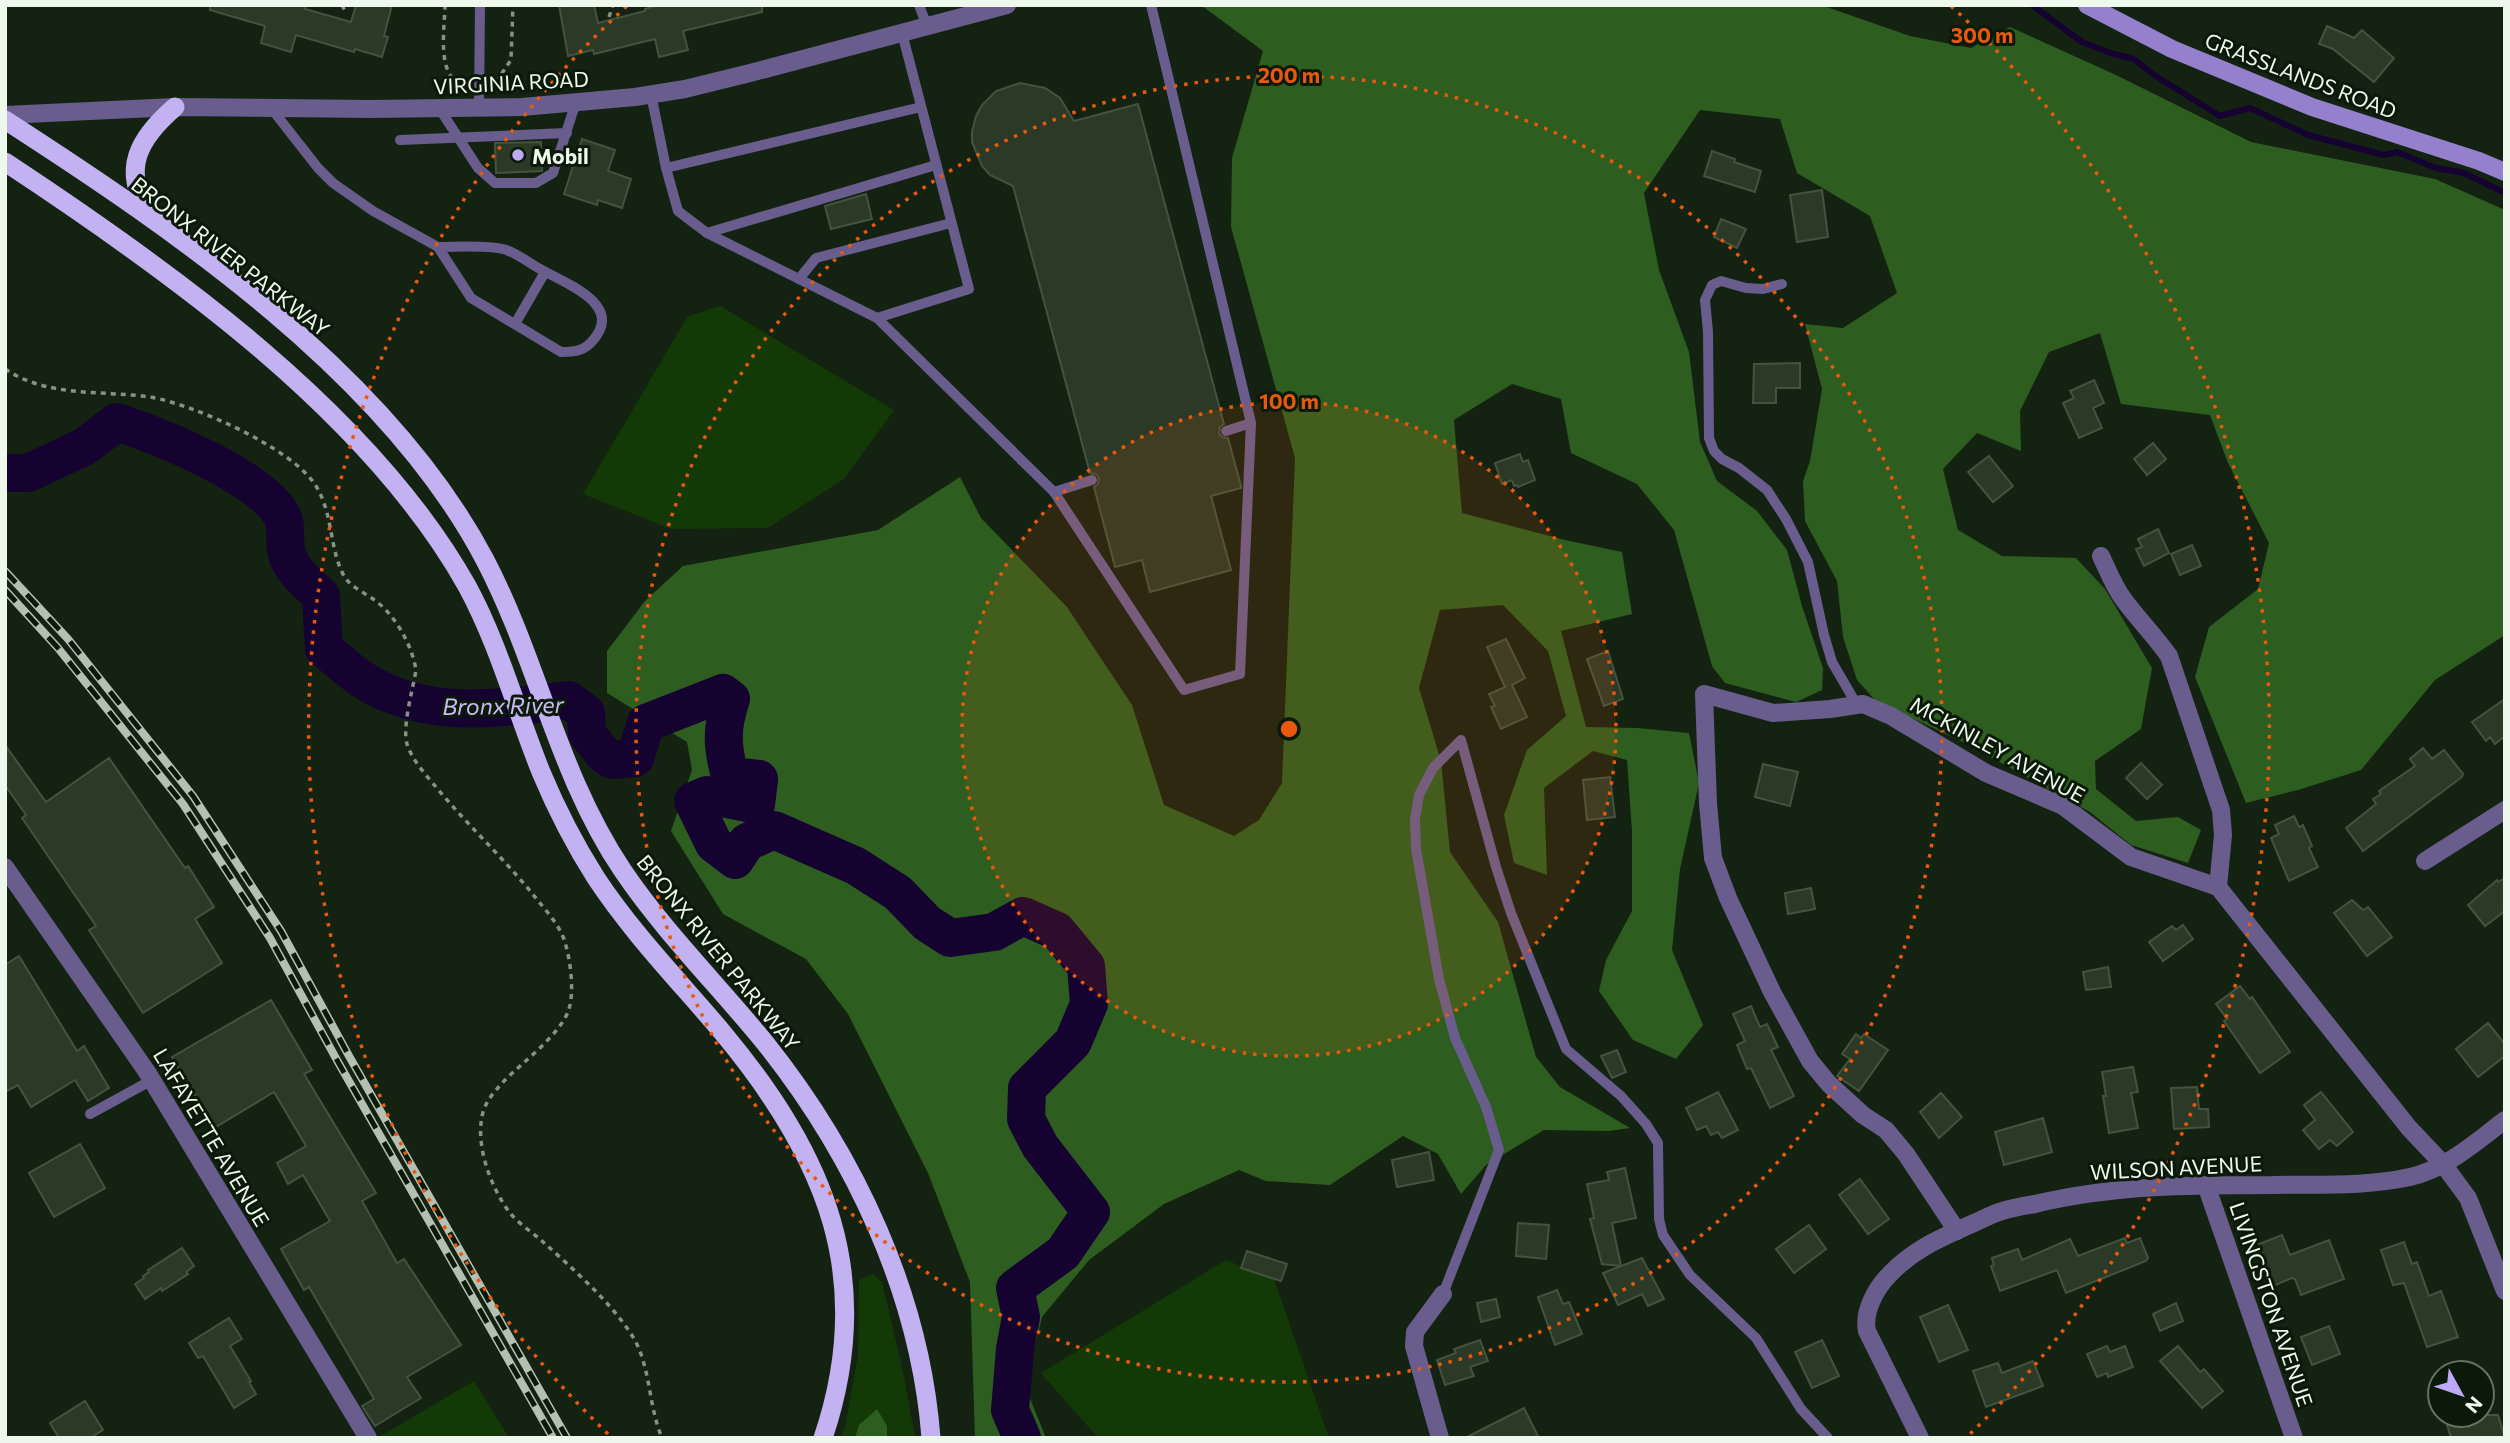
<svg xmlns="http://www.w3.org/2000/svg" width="2510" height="1443" font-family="Commissioner,sans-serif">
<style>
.green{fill:#133906}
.forest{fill:#2d5e1f}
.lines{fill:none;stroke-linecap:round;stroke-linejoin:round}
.stream{stroke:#150230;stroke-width:6}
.river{stroke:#150230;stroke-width:38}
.building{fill:#2b3a27;stroke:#43533f;stroke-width:2}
.path{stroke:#879284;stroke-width:3.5;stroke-dasharray:5 5;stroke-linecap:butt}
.service{stroke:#695d8d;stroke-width:10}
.minor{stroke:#695d8d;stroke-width:18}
.tertiary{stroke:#695d8d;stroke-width:18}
.secondary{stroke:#9580cd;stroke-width:18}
.trunk{stroke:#c2b2f2;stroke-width:19}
.rail-casing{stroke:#b5c0b2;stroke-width:8}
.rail{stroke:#0b1908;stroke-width:5;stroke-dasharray:16;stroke-linecap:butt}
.ring{fill:none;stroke:#e8590c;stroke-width:3.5;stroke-dasharray:3.5 7}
.poi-dot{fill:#bda9f5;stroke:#0b1908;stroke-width:2.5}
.labels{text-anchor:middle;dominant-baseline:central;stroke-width:6;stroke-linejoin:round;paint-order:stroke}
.street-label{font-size:21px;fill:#eef8ec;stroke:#0b1908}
.poi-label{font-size:21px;font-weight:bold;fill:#eef8ec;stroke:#0b1908;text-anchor:start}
.water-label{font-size:23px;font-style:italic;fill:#cabbf6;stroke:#0b1908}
.centre{fill:#e8590c;stroke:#0b1908;stroke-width:3.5}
.ring-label{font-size:21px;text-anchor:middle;font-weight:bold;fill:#e8590c;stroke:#0b1908;stroke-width:6;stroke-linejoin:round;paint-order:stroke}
</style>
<rect width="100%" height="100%" fill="#142211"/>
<g class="green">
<path d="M720,306L894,410L845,478L768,528L671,529L583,494L688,316Z"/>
<path d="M1226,1260L1274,1279L1329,1438H1098L1041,1373Z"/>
<path d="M873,1274L882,1282L904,1376L915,1438H840L845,1428L858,1355L859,1280Z"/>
<path d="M474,1381L509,1438H377Z"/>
</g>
<g class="forest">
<path d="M1201,5H1821L1910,36L1971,48L2010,27L2116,75L2251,142L2435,179L2505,210V635L2435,680L2361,770L2298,790L2246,803L2195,677L2209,627L2258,589L2269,543L2228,463L2210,415L2121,404L2100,333L2049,352L2020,411L2021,451L1977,433L1943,469L1958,530L2002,556L2076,558L2105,589L2152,668L2141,729L2095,761L2096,789L2136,821L2178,817L2201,830L2188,863L2131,845L2090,812L1967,744L1876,701L1857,680L1843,637L1837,581L1805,521L1803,481L1810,461L1822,389L1805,324L1843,328L1897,293L1870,216L1797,173L1780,119L1700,110L1644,193L1659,270L1689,352L1700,442L1717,481L1757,511L1787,550L1802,606L1823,668L1822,690L1796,702L1725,683L1712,666L1674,530L1637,484L1571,453L1561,399L1512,384L1454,420L1462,513L1565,540L1622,552L1632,614L1561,631L1586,727L1637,728L1689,733L1699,783L1680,869L1672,950L1703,1025L1676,1059L1633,1040L1599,991L1606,960L1632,911V831L1627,760L1593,751L1544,788L1547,875L1514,863L1504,815L1527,750L1566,716L1548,651L1503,605L1440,610L1419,688L1441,761L1450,852L1498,922L1536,1057L1560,1087L1630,1128L1609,1131L1544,1130L1486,1165L1461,1194L1438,1154L1403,1136L1330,1185L1266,1181L1239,1170L1164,1204L1089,1260L1042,1317L1025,1386L1046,1438H975L970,1282L928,1173L848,1014L806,959L723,914L671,831L692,770L687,742L607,693V651L645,601L683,566L878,530L960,477L981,518L1067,607L1132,705L1164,805L1234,836L1259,820L1282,783L1295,458L1231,227L1232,158L1263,51Z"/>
<path d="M877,1409L887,1426V1438H855L859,1425Z"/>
</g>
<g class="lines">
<path class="stream" d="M2032,5L2082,42L2110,53L2134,59L2154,75L2220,116L2250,108L2308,135L2384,155L2397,152L2436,168L2464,173L2505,193"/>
<path class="river" d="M5,473H28L84,447L117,422C159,436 265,478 283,518C287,527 284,540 286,550C289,569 308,583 321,596L324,649C337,659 349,671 363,680C428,721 497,708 569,700L586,713L587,733L604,755L612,760L635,758L646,723L723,693L731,699C721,729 722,746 730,776L759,779L756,805L707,795L693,801L714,844L735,860L747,842L774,830L856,866L898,893L927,923L950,938L994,932L1023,916L1057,931L1086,966L1089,1004L1073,1042L1027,1088L1026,1119L1040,1146L1091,1212L1063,1253L1015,1288L1021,1317L1015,1349L1010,1410L1022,1438"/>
</g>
<g class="building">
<path d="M210,5H306L305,9L351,22L356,5H392L384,36L388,37L382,57L355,49L354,52L296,35L291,52L261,43L265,26L210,10Z"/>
<path d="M559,5H594L598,23L645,11V9L658,5H762V12L683,31L688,50L659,57L655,39L594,54L593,50L568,56Z"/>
<path d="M2327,26L2354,38L2362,30L2394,58L2374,82L2333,49L2319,44Z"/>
<path d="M1020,83L1045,88L1060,98L1074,121L1138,104L1224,424L1220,427L1219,433L1222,437L1228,438L1241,486V488L1211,496L1231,570L1150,592L1142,560L1115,567L1094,487L1098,484L1099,478L1096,474L1090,473L1013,186L990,175L982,166L972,142V132L976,116L982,105L996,91Z"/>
<path d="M582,139L615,150L608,171L631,179L622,208L598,200L597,205L564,194Z"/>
<path d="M541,142L542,171L496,173L495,143Z"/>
<path d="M1712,151L1735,159L1734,162L1761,171L1755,192L1704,176Z"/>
<path d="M1822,190L1828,237L1797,242L1790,195Z"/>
<path d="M866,194L872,219L831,229L825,206Z"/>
<path d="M1721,219L1746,229L1737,248L1714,237Z"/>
<path d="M1800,363V388H1776V403H1753L1754,364Z"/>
<path d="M2094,380L2104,403L2093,408L2102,428L2079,438L2063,403L2074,398L2070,391Z"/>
<path d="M2153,443L2166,459L2147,475L2134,459Z"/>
<path d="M1520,454L1523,462L1528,460L1535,480L1518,487L1517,485L1514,486L1512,480L1502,484L1495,463Z"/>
<path d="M1989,456L2013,486L1993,502L1968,472Z"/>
<path d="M2158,529L2169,553L2144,566L2136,549L2142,547L2138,539Z"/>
<path d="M2192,545L2201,566L2180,575L2171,554Z"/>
<path d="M1506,639L1525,678L1512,685L1527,717L1501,729L1491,707L1495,706L1489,694L1505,687L1487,647Z"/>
<path d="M1608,651L1623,699L1604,706L1587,659Z"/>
<path d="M2505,699V736L2495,744L2490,737L2486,741L2472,722Z"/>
<path d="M5,745L46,802L109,758L185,868L188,866L214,907L195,919L222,963L143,1013L89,930L96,926L22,818L26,815L5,785Z"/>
<path d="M2423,748L2432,759L2444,750L2463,774L2462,777L2363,851L2346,828L2376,804L2373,799L2381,794L2379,791L2415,766L2410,759Z"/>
<path d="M2141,763L2162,785L2147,799L2126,778Z"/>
<path d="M1763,764L1798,772L1790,806L1755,797Z"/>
<path d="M1610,777L1615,817L1587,820L1583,780Z"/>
<path d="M2294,816L2299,827L2303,825L2312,846L2309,848L2318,867L2289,881L2271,838L2279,834L2275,825Z"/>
<path d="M2505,878V911L2485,926L2468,905L2497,880L2498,882Z"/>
<path d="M1811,888L1815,909L1788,914L1785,893Z"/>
<path d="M2352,900L2363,910L2368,907L2392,937L2367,956L2334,913Z"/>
<path d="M2183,925L2193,939L2163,961L2149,942L2172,926L2176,930Z"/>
<path d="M19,956L77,1051L84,1046L109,1088L88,1101L75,1080L31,1107L18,1085L5,1092V965Z"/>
<path d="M2108,967L2111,987L2086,990L2083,972Z"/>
<path d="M2240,986L2250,999L2252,997L2290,1052L2260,1073L2224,1021L2227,1019L2216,1004Z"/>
<path d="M271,1000L312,1070L304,1074L376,1193L362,1201L397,1263L404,1259L461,1345L407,1377L421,1398L375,1426L362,1406L374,1399L309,1287L304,1290L281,1249L330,1221L303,1175L288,1184L277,1163L306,1146L274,1092L214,1128L172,1057Z"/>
<path d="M1751,1006L1760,1027L1767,1024L1778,1047L1771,1050L1794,1096L1770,1108L1751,1068L1747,1069L1737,1045L1745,1041L1733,1014Z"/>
<path d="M2488,1023L2505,1044V1056L2478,1077L2456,1049Z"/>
<path d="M1856,1034L1861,1038L1864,1034L1888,1050L1859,1091L1837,1076L1850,1059L1842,1054Z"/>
<path d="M1617,1050L1626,1072L1612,1078L1601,1056Z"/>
<path d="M2133,1067L2138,1092L2131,1093L2138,1128L2109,1133L2103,1096H2106L2102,1072Z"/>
<path d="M2197,1087L2199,1109H2208L2209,1127L2174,1129L2171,1088Z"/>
<path d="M1718,1092L1738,1130L1722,1138L1718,1132L1711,1135L1706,1126L1697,1130L1686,1108Z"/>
<path d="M2321,1092L2353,1132L2337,1146L2330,1140L2319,1149L2303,1130L2315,1120L2304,1105Z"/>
<path d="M1941,1093L1962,1117L1939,1138L1920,1112Z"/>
<path d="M2043,1118L2052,1152L2004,1165L1995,1132Z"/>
<path d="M80,1144L105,1188L54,1217L29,1173Z"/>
<path d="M1429,1152L1434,1180L1397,1187L1392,1160Z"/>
<path d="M1625,1168L1636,1218L1612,1223L1621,1266L1602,1264L1590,1219L1594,1218L1587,1184L1609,1180L1607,1172Z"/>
<path d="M1860,1179L1889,1219L1868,1234L1839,1195Z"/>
<path d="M1518,1223L1549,1225L1546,1259L1516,1256Z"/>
<path d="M1809,1225L1826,1249L1794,1273L1776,1249Z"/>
<path d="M2282,1235L2290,1255L2329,1240L2344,1279L2301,1295L2295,1279L2292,1278L2273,1286L2260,1254L2262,1253L2259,1244Z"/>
<path d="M2125,1238L2127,1243L2140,1238L2148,1258L2146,1261L2066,1293L2057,1270L2000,1291L1991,1266L1994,1265L1992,1258L2018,1249L2022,1260L2070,1239L2078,1256Z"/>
<path d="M2404,1242L2412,1264L2417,1262L2429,1296L2441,1291L2458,1337L2427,1347L2404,1283L2393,1285L2381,1250Z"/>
<path d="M182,1248L194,1266L186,1272L188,1274L162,1291L161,1288L145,1299L135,1284L144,1278L143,1276L149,1272L148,1270Z"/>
<path d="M1247,1251L1287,1264L1281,1281L1241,1268Z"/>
<path d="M1642,1258L1664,1299L1648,1306L1642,1294L1618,1305L1603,1273Z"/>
<path d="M1557,1290L1563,1304L1569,1302L1582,1334L1555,1345L1538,1297Z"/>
<path d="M1496,1299L1500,1317L1481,1322L1477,1303Z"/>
<path d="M2176,1303L2183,1321L2160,1331L2153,1314Z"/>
<path d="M1948,1305L1968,1350L1939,1362L1920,1317Z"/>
<path d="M229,1318L242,1339L230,1346L251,1381L249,1382L256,1394L234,1408L203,1356L198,1358L189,1343Z"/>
<path d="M2329,1326L2340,1354L2312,1365L2301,1337Z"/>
<path d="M1480,1340L1488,1361L1470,1367L1474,1376L1445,1385L1437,1360L1456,1353L1454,1349Z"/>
<path d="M1822,1340L1839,1376L1812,1388L1795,1352Z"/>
<path d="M2107,1346L2110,1352L2125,1346L2133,1367L2108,1377L2107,1373L2097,1377L2087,1354Z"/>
<path d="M2178,1346L2200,1372L2204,1369L2223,1391L2202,1408L2160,1361Z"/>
<path d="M2033,1361L2043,1386L1986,1407L1973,1371L1998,1363L2002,1373Z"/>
<path d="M85,1401L103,1430L90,1438H59L50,1423Z"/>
<path d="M1524,1408L1539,1438H1465Z"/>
<path d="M2444,1415H2498L2505,1438H2451Z"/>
</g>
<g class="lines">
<g class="path">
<path d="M342,5L345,11"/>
<path d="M445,5C445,27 435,80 465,85"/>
<path d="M609,17L613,5"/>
<path d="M496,82L511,60L513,5"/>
<path d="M5,369C49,398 101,390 150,397C192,404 293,448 316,486C333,514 329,544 342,572C348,586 362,591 373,599C395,614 412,645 416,670C413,689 402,726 407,744C412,760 426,775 436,787C469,827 507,861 539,902C550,915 562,929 566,946C571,964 574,992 569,1009C561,1034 524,1061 505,1080C492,1094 482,1105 481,1124C478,1153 493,1191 510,1213C519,1224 532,1232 542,1241C572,1268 612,1303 633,1337C651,1367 648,1405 662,1438"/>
</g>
<g class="service">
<path d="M919,5L927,26"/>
<path d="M651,94L666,168"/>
<path d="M921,107L666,168L678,211L707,233L877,318L1054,492L1184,690L1240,674L1251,423L1151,5"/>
<path d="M271,108L318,168L333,183L373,211L438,247L471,298L561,352C575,352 585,351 594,339C623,304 565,283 542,270C530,264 516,252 503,249C485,245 458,247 438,247"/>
<path d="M439,108L478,168L495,183H536L553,173L576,102"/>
<path d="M479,108L480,5"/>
<path d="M400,140L567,133"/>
<path d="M707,233L936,165"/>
<path d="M799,279L816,258L951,223"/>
<path d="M1782,284L1763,289L1746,288L1721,281L1712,285L1705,300L1708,332L1709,438L1714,451L1722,459L1739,468L1767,490L1786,519L1808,562L1824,635L1832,662L1857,705"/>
<path d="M877,318L969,289L902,33"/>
<path d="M515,324L545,272"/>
<path d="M1226,431L1251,423"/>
<path d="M1054,492L1092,480"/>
<path d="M90,1114L152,1080"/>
<path d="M1443,1294L1499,1150L1486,1107L1455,1038L1439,979L1416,849L1415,819L1419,795L1433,768L1461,740L1496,867L1511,913L1566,1049L1621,1096L1646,1124L1658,1143L1659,1219L1663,1235L1690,1275L1756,1338L1801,1409L1828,1438"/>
</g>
<g class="minor">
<path d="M2101,556C2108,571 2114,587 2124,600C2138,619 2155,636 2169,656L2221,810L2223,835L2218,887"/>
<path d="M2425,861L2505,810"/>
<path d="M5,867L147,1072L368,1438"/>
<path d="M2206,1185L2294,1438"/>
<path d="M1957,1231L1906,1154L1886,1130L1863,1115L1829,1084L1810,1061L1772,992L1728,898L1713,858L1708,803L1704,694L1773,713L1830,709L1863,704L1891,716L1986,773L2063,806L2131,857L2218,887L2409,1128L2443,1164L2468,1198L2505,1291"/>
<path d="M1440,1438L1414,1346L1415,1332L1443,1294"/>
<path d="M1920,1438L1867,1331C1863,1311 1876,1288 1890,1274C1912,1251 1936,1240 1965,1227C1977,1222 1988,1216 1999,1212C2011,1208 2023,1206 2035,1204C2113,1185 2194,1185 2273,1185C2318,1184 2365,1187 2410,1177C2446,1169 2476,1142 2505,1120"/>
</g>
<path class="tertiary" d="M5,115L175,107L370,109L522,107L635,97L685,89L750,73L1007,5"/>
<path class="secondary" d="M2087,5L2172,49L2312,107L2479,161L2505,172"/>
<g class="trunk">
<path d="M5,120C177,231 388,375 485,560C538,661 558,775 623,871C665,933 719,986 766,1044C855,1156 920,1294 931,1438"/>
<path d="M5,162C169,270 370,413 467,586C499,645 516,710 541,772C556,808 575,845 596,878C633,934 680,982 723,1033C826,1157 877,1278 823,1438"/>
<path d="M150,214C120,170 139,138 175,107"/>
</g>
<g class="rail-casing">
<g id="rail">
<path d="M5,571L68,639L193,796L281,931L349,1056L567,1438"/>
<path d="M5,590L58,648L183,804L270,938L338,1062L553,1438"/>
</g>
</g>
<use href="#rail" class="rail"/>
</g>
<circle cx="1289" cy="729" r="327" fill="#e8590c" fill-opacity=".12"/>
<g class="ring">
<circle cx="1289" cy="729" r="327"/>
<circle cx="1289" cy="729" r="653"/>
<path d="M608 1434A980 980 0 0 1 627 6M1951 6A980 980 0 0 1 1970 1434"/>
</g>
<circle class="poi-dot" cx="518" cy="155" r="7"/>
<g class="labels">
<g class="street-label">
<text transform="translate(2301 75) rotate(21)">GRASSLANDS ROAD</text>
<text transform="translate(511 82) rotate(-3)">VIRGINIA ROAD</text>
<text transform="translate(231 256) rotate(38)">BRONX RIVER PARKWAY</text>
<text transform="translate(1998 749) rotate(29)">MCKINLEY AVENUE</text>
<text transform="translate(719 952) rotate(51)">BRONX RIVER PARKWAY</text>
<text transform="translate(212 1137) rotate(59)">LAFAYETTE AVENUE</text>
<text transform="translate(2176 1167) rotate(-3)">WILSON AVENUE</text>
<text transform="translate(2272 1304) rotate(71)">LIVINGSTON AVENUE</text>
</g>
<g class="poi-label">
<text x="532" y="155">Mobil</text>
</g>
<g class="water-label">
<text transform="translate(503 705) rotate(-1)">Bronx River</text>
</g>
</g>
<circle cx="1289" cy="729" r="10" class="centre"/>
<g class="ring-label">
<text x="1982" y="43">300 m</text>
<text x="1289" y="83">200 m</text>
<text x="1289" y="409">100 m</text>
</g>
<rect width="2510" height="1443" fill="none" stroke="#eef8ec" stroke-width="14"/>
<g transform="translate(2461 1394) rotate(130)"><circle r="33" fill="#0b1908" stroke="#667263" stroke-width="2"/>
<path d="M0-5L12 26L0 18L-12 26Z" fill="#bda9f5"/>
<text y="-10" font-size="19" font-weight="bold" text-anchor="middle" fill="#eef8ec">N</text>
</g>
</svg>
